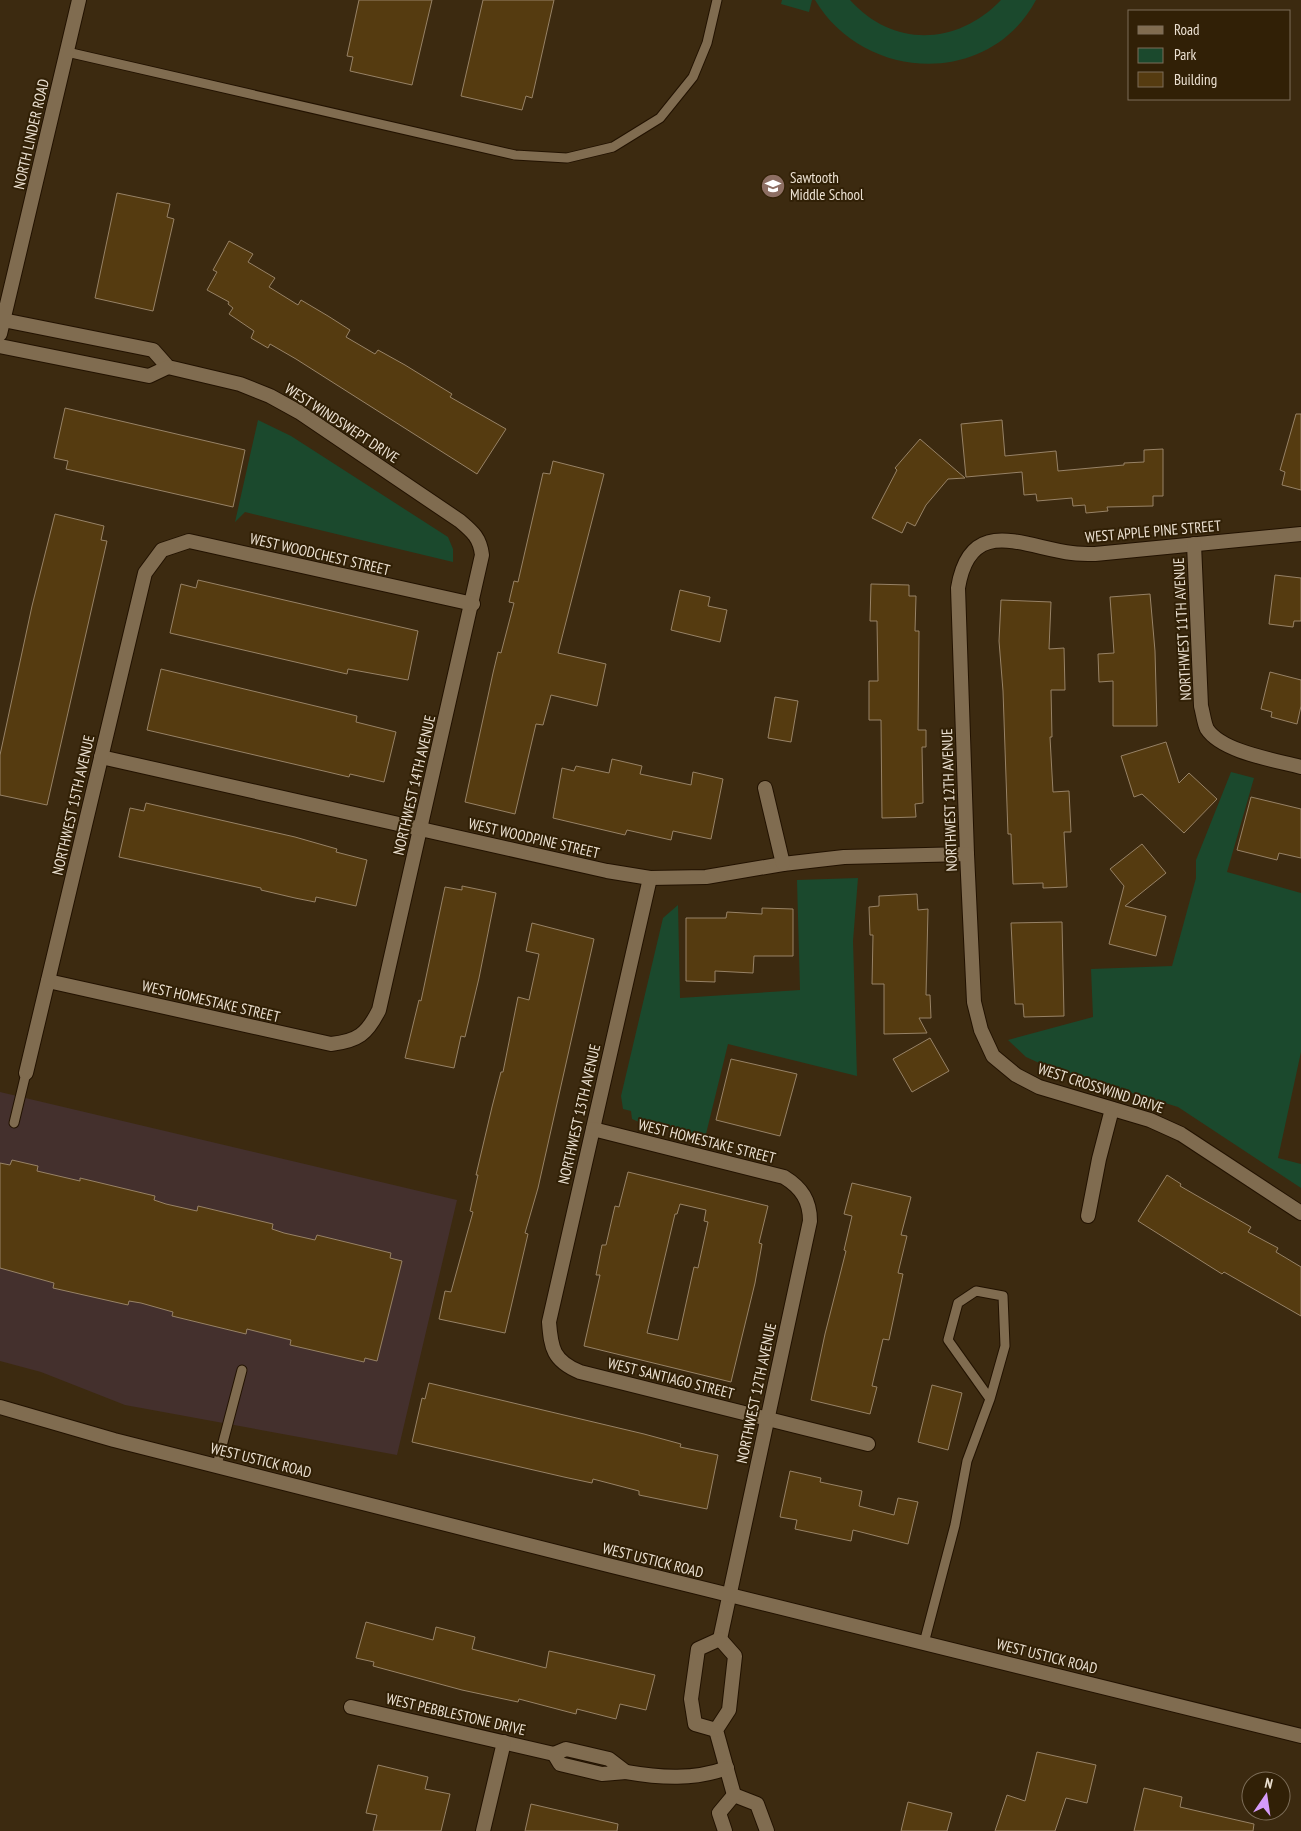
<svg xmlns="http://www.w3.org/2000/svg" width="1301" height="1831" font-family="'PT Sans Narrow',sans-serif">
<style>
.commercial{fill:#44302d}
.green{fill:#1b492d}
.building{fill:#553b10;stroke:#978266;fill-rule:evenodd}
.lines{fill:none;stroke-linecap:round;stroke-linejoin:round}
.service-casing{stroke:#221200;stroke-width:11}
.minor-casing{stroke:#221200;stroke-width:16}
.secondary-casing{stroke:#221200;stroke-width:16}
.service{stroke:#806c50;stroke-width:9}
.minor{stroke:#806c50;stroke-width:14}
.secondary{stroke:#806c50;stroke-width:14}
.labels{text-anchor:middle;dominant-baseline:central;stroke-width:4;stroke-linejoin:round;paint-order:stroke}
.street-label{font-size:15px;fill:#ece1d2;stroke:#312006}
.poi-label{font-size:15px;fill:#ece1d2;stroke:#312006;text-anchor:start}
</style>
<rect width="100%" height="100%" fill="#3c2a10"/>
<path class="commercial" d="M0,1092L457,1200L397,1455L125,1405L41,1372L0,1361Z"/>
<g class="green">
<path d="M782,0H812L809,12L781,4Z"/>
<path d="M815,0H850C893,48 957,46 1001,0H1036C989,88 864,82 815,0Z"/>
<path d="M258,420L291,436L448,537L453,549V562L245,512L235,522Z"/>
<path d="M1231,772L1254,778L1227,872L1301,893V1052L1278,1158L1301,1164V1188L1178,1107L1048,1067L1026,1057L1008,1040L1093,1017L1091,969L1172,966L1196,878V860Z"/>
<path d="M858,878L853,941L857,1076L728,1044L705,1138L639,1122L632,1119L631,1111L623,1109L621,1096L663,918L678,905L680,998L800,990L797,880Z"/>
</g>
<g class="building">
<path d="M359,0H432L412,85L350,71L353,57L347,56Z"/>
<path d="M483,0H554L532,98L526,96L522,110L461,96Z"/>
<path d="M117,193L170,204L167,217L174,219L153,311L95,298Z"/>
<path d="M229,241L253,254L248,262L275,278L269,287L298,305L301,300L328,316L350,330L346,337L375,354L378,350L405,365L452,394L450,397L506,429L477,474L296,359L270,344L268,348L251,338L254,331L229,314L233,308L228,304L229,302L207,290L217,272L213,270Z"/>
<path d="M65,408L245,450L233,507L66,469L68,461L54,458Z"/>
<path d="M1296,414H1301V490L1282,485L1285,472L1280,470Z"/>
<path d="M1002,420L1005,456L1056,451L1058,471L1124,465V463L1144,462V450L1163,449V496H1153V506L1107,507L1108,511L1086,513L1085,505L1073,506L1072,498L1037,501L1036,494L1024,495L1022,472L966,477L961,424Z"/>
<path d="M920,439L965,478L948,479L926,505L915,526L907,522L902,533L872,518L897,470L895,468Z"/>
<path d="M553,461L604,474L558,653L606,664L597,706L551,695L543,725L536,724L515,814L465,802L493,673L498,652L501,653L514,603L509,602L514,581L518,582L543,473L550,474Z"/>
<path d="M55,514L104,526L101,540L107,541L47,805L0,795V755L32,606Z"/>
<path d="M1275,575L1301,578V621H1294L1293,627L1269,624Z"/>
<path d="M198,580L418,631L408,680L348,669L347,674L170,633L181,584L196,588Z"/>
<path d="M871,584L909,585V596H916L915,631H919L918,730H926V747H922L923,803L915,804L916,817L882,818L881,720H869V681H878L877,621H870Z"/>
<path d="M680,590L710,597L708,606L727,610L720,642L671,630Z"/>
<path d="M1150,594L1155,651L1157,726H1113V681L1099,682L1098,654L1114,653L1110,597Z"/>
<path d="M1001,600L1051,602L1049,649L1064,648L1065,690H1051L1052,737H1050L1053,792L1069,791L1071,832H1064L1067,887L1043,888V883L1013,884L1011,834H1008L1003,691L999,641Z"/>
<path d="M161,669L357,716L356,722L396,732L384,782L350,774L349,777L328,772L147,730Z"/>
<path d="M1270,672L1301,680V706L1297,724L1271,717L1272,712L1261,709Z"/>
<path d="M775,697L798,701L791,742L768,738Z"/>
<path d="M1166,742L1179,783L1189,773L1217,799L1184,833L1142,794L1134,797L1121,756Z"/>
<path d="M612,759L642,766L640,774L691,785L693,772L723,779L711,839L673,831L671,840L627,830L625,835L553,818L562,768L574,771L576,766L609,773Z"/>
<path d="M1251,797L1301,809V858L1279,853L1277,860L1237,850Z"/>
<path d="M146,803L295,837L337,849L336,852L367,860L356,906L316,897L315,902L295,898L261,890V888L119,857L130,808L144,811Z"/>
<path d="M1142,844L1166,873L1125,906L1166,916L1156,956L1109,944L1124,886L1110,869Z"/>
<path d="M462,886L496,893L479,978L465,1037L461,1036L454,1068L405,1058L419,1000L421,1001L445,887L462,890Z"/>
<path d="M917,894L918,910L928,909L926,995H930L931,1018H919L927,1033L884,1034V984H872L873,935H870L869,907L879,906V896Z"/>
<path d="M762,908L793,909V956H754L753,973L715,971V982L686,981V918H726L727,912L762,914Z"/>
<path d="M1062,922L1064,1016L1024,1017L1023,1004H1015L1011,923Z"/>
<path d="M532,923L594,939L538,1188L525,1233L528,1234L505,1333L439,1319L445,1291L451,1292L473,1212L470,1211L478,1175H476L492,1107L501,1072H503L518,997L529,1000L539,954L526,951Z"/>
<path d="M930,1038L949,1071L912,1092L893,1059Z"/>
<path d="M731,1059L797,1074L780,1136L716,1120Z"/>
<path d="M12,1160L38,1166L37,1171L80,1181V1178L155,1196L154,1200L166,1204L197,1211L198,1206L273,1224L272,1229L284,1233L315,1240L317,1235L391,1253L390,1258L402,1261L377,1361L365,1358L364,1362L290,1345L291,1340L247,1329L246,1334L172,1316L173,1312L141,1303L129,1301L128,1305L53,1288L54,1283L0,1268V1163L10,1165Z"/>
<path d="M628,1172L768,1206L759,1243L762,1244L755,1283L731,1382L584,1346L600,1275H596L602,1245H606L615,1206L619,1207ZM680,1204L706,1210L704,1221L708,1222L698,1268L694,1267L678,1340L647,1333L675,1214H677Z"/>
<path d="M1167,1175L1181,1184L1180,1186L1251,1227L1248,1232L1278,1248L1276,1252L1301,1267V1316L1224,1272L1222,1274L1138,1221Z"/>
<path d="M852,1183L911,1197L901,1235L907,1236L898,1273L903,1274L889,1340L883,1339L872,1386L877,1387L870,1414L811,1400L825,1334L846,1251L844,1250L852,1216L844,1214Z"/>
<path d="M429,1383L644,1434L681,1444L680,1447L718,1455L707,1509L639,1495V1491L593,1479L592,1483L564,1477L412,1442L422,1398L425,1399Z"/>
<path d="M932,1385L962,1393L948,1450L918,1442Z"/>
<path d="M790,1471L821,1478L820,1482L862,1491L859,1506L894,1515L898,1498L918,1502L908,1544L853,1530L851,1541L795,1529L797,1520L780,1517Z"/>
<path d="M366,1622L433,1640L436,1627L475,1637L472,1649L546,1668L549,1651L655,1675L646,1710L620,1704L616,1719L577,1709L576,1714L519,1699L518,1702L462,1690L373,1666L374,1662L356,1658Z"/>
<path d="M1037,1752L1096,1765L1087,1803L1066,1798L1055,1831H995L1007,1795L1025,1801Z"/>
<path d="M378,1765L428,1777L425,1789L450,1794L441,1831H373L377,1815L366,1813Z"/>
<path d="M1144,1788L1182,1797L1180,1807L1254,1824L1253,1831H1134Z"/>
<path d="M908,1802L952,1813L947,1831H901Z"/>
<path d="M531,1804L618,1824L617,1831H525Z"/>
</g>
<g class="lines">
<g class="service-casing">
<g id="service">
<path d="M67,52L515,155L567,158L613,147L660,118L693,77L707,43L717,0"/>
<path d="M14,1123L26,1073"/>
<path d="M217,1465L242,1370"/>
<path d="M924,1643L955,1525L967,1461L990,1399L1005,1346L1003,1296L976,1291L958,1303L948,1340L990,1399"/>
</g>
</g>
<g class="minor-casing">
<g id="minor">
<path d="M3,320L153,350L168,367L240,384L270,396L299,412L460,521C473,532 480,538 482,555L379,1010C367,1034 358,1041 331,1044L48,981"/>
<path d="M0,346L149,376L168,367"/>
<path d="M1301,534L1095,554C1088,554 1080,554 1072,553C1023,547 970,514 958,588L967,854L974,1002L981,1030L993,1056L1016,1075L1039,1087L1150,1120L1181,1134L1301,1213"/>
<path d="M1194,544L1201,706C1203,713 1204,723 1207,729C1222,752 1275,760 1301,767"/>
<path d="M101,757L607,871L650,878L706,877L783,864L844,857L967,854"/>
<path d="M765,788L783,864"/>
<path d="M650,878L549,1322C551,1348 553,1361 580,1372L868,1444"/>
<path d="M26,1073L145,573L162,550L189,541L473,604"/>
<path d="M593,1129L784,1177C802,1188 810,1201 810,1221L720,1639"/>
<path d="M1088,1216L1099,1159L1112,1109"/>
<path d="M720,1639L735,1656L729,1710L716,1730L734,1795"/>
<path d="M351,1707L554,1754"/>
<path d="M716,1730L695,1724L691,1699L698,1649L720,1639"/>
<path d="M566,1749L609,1759L626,1772L602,1774L560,1764L554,1754Z"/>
<path d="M626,1772C661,1778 694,1780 727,1768"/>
<path d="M734,1795L757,1804L767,1831"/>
<path d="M483,1831L504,1742"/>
<path d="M725,1831L719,1813L734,1795"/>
</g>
</g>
<g class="secondary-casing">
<g id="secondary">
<path d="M0,334L79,0"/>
<path d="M0,1407L114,1440L612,1566L1301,1736"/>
</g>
</g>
<use href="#service" class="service"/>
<use href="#minor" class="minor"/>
<use href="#secondary" class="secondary"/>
</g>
<defs>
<g id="school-disc" transform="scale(1.25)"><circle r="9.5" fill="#8d6e63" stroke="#312006"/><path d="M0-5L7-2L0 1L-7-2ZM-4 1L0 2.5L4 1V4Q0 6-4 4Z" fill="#fff"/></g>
</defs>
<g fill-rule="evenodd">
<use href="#school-disc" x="773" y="186"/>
</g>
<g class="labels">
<g class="street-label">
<text transform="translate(31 134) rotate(-77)">NORTH LINDER ROAD</text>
<text transform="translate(342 423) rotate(33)">WEST WINDSWEPT DRIVE</text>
<text transform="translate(1153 531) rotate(-5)">WEST APPLE PINE STREET</text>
<text transform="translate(320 554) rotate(13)">WEST WOODCHEST STREET</text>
<text transform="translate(1182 629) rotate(-93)">NORTHWEST 11TH AVENUE</text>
<text transform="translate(414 785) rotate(-77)">NORTHWEST 14TH AVENUE</text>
<text transform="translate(949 800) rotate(-92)">NORTHWEST 12TH AVENUE</text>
<text transform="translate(73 805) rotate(-77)">NORTHWEST 15TH AVENUE</text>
<text transform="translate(534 838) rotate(13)">WEST WOODPINE STREET</text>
<text transform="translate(211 1001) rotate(13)">WEST HOMESTAKE STREET</text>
<text transform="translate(1101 1088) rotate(18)">WEST CROSSWIND DRIVE</text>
<text transform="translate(579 1114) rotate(-77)">NORTHWEST 13TH AVENUE</text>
<text transform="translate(707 1141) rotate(14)">WEST HOMESTAKE STREET</text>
<text transform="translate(671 1378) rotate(14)">WEST SANTIAGO STREET</text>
<text transform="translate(756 1393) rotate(-78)">NORTHWEST 12TH AVENUE</text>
<text transform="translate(261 1460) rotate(14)">WEST USTICK ROAD</text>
<text transform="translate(653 1560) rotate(14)">WEST USTICK ROAD</text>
<text transform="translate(1047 1656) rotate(14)">WEST USTICK ROAD</text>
<text transform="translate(456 1714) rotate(13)">WEST PEBBLESTONE DRIVE</text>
</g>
<g class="poi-label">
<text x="790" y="177">Sawtooth<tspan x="790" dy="17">Middle School</tspan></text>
</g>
</g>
<rect x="1128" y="10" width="162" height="90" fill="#312006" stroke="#7c6d58"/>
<rect x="1138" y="26" width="25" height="8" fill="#806c50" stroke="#7c6d58"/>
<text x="1174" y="35" font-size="15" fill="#ece1d2">Road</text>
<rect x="1138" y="48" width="25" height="15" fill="#1b492d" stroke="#7c6d58"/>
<text x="1174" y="60" font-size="15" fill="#ece1d2">Park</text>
<rect x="1138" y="72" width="25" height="15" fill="#553b10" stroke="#7c6d58"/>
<text x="1174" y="85" font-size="15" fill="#ece1d2">Building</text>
<g transform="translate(1266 1796) rotate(13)"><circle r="24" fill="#312006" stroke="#7c6d58"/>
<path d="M0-4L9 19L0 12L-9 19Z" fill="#d59bfa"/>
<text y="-8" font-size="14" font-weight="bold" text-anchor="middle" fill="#ece1d2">N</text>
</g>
</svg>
